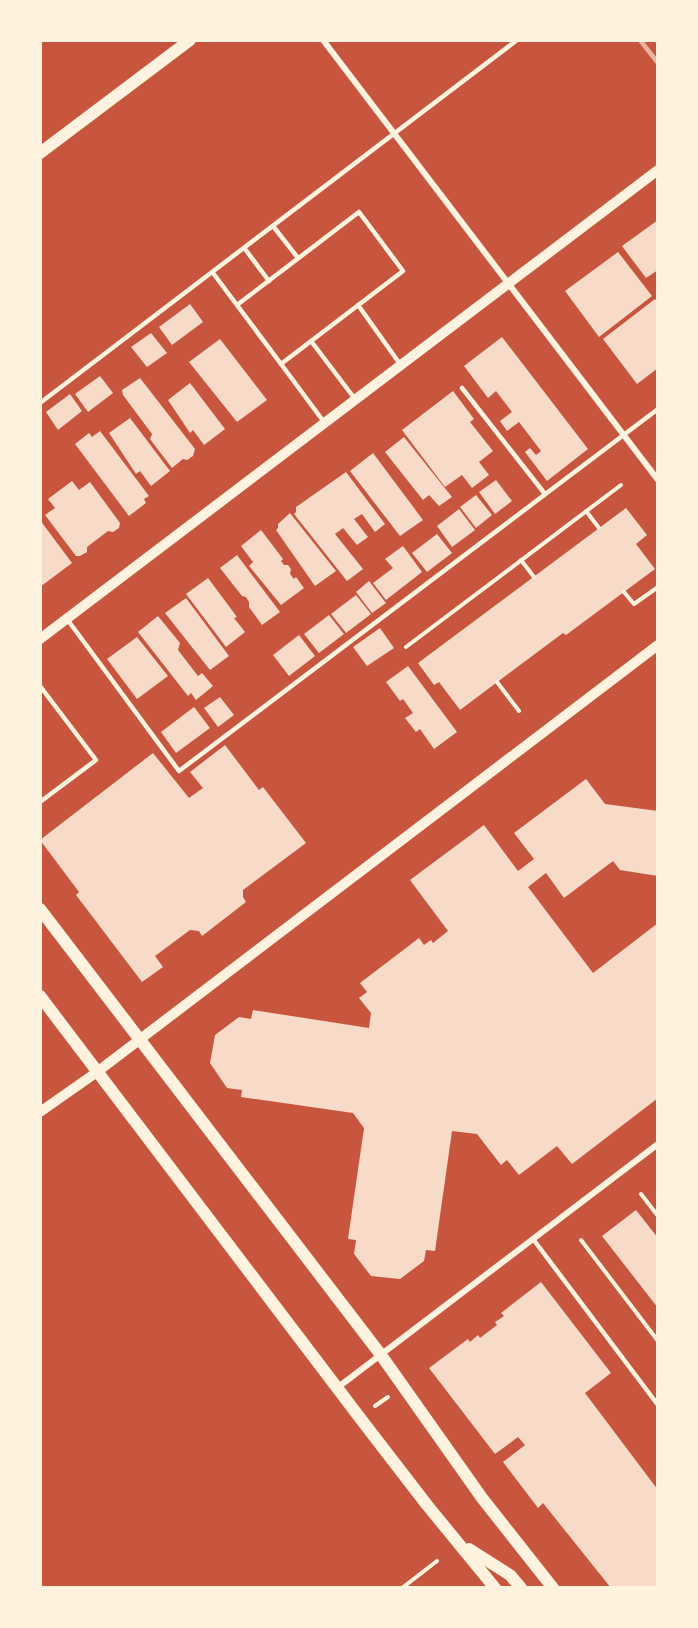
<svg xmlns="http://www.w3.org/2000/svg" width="698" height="1628" font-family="'Playfair Display',serif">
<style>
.building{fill:#f7dbc8}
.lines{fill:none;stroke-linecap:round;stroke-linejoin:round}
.path{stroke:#fff3e0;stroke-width:4}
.service{stroke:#fff3e0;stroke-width:4.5}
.minor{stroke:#fff3e0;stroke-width:6}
.tertiary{stroke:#fff3e0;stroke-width:10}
.secondary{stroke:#fff3e0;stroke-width:12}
.rail{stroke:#e9b49f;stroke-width:4.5}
</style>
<rect width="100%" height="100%" fill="#c8553d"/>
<g class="building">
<path d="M658,220V270L646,278L622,246Z"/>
<path d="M618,252L652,296L599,337L565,291Z"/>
<path d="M655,299L658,302V368L637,384L603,339Z"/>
<path d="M190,304L203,322L172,345L159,327Z"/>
<path d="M151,333L167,353L147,367L131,347Z"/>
<path d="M502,337L588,449L547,481L525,452L530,448L536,455L541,451L519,422L507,431L500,421L512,412L496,391L488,398L464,366Z"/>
<path d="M220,339L267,400L237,422L189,362Z"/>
<path d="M100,376L113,393L88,412L75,394Z"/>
<path d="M140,378L195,449L193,456L187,460L183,459L172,468L150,439L152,434L123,395L122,390Z"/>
<path d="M190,383L225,429L204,445L193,430L190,433L168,400Z"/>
<path d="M453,391L474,419L470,422L493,451L479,462L489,475L472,488L462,475L445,487L402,430Z"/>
<path d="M70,394L82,411L58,430L46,412Z"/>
<path d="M130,418L170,471L151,486L140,471L136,474L109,433Z"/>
<path d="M100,431L149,496L144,499L146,503L129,516L75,444L89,433L92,437Z"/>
<path d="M404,437L452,497L439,506L429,495L423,500L385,452Z"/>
<path d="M373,453L423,520L400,536L350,471Z"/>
<path d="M346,472L385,524L375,532L362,514L354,519L368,537L357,545L343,528L335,534L363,569L347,581L294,514L296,512V507Z"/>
<path d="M496,480L512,501L495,514L479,492Z"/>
<path d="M72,481L79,490L90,482L120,523L119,528L113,532L108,531L87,547V552L80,556H76L45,515L55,508L48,499Z"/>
<path d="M476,495L492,515L476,528L460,507Z"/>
<path d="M626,508L647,535L636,544L655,569L566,635L563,633L460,710L439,682L434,685L418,663Z"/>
<path d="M459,509L475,530L452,547L437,526Z"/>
<path d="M290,513L336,571L315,586L276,530L278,528V524Z"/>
<path d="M40,520L72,563L40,587Z"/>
<path d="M261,530L283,559L281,561L284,565H288L291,569L290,574L294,579L296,577L304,588L281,605L249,566L253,562L241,546Z"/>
<path d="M437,534L452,553L427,572L412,553Z"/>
<path d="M403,546L422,572L386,600L373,583L393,568L385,559Z"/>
<path d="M237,555L280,612L262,625L249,607V602L246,597L242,596L220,568Z"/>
<path d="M208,578L237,617L234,618L245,632L226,647L186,594Z"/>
<path d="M369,581L386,603L372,613L356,592Z"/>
<path d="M356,595L371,614L346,633L331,614Z"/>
<path d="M186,598L229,656L210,670L165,613Z"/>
<path d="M329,615L344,634L319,653L304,634Z"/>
<path d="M158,616L180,643L178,650L198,676L202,673L213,686L196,700L191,693L188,696L138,632Z"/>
<path d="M380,628L394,648L367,666L353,647Z"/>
<path d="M299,635L315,656L289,676L273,655Z"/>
<path d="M137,637L168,676L137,699L107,659Z"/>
<path d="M408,666L457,732L434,749L420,729L416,732L405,718L413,713L403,699L400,701L386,682Z"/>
<path d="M220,697L234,715L218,727L204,708Z"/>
<path d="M194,707L210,728L176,753L161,732Z"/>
<path d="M225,745L259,790L263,787L306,843L243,890V897L246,902L202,936L199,931L190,930L155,956L163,967L142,982L76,895L79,892L40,840L153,753L189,798L203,788L190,772Z"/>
<path d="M586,779L605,804L658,811V876L620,870L613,861L564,898L546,873L528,887L593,973L658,923V1098L572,1164L557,1146L519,1175L507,1160L501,1165L477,1134L452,1131L435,1251L426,1250L424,1261L400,1279L371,1276L354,1254L356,1240L348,1239L364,1128L353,1113L241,1097L242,1090L227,1088L210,1063L215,1035L239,1017L251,1019L253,1010L369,1028L371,1013L359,998L367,992L360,983L419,938L424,945L431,940L433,943L448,931L410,880L484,825L518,871L534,859L514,833Z"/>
<path d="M636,1210L658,1238V1308L602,1236Z"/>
<path d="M541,1282L611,1373L585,1393L658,1490V1588H611L543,1503L538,1508L503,1462L525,1445L518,1437L495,1454L429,1368L468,1339L470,1342L478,1335L480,1338L497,1325L495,1322L504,1316L501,1313Z"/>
</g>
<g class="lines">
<g class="path">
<path d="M586,511L599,528"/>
<path d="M521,560L534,577"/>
<path d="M624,592L634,604L658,587"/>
<path d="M406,647L621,485"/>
<path d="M497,682L519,711"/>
<path d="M641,1194L658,1216"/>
<path d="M581,1240L658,1341"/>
<path d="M375,1406L388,1397"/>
<path d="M402,1588L437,1561"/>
</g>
<g class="service">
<path d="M273,226L298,258"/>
<path d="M245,249L269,281"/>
<path d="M213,273L281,364L403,271L359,212L237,305"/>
<path d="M358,305L400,364"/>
<path d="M311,341L355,399"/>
<path d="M281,364L324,422"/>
<path d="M462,388L545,494"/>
<path d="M40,403L517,40"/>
<path d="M67,619L179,771L658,409"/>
<path d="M40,686L96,760L40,802"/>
<path d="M533,1239L658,1405"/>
</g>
<g class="minor">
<path d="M323,40L658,480"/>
<path d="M337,1388L658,1144"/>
</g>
<g class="tertiary">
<path d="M40,639L658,170"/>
<path d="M40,1112L97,1072L658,645"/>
</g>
<g class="secondary">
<path d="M40,153L190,40"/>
<path d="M40,909L381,1355L482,1498L553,1588"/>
<path d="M40,996L360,1418L427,1505L495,1588"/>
<path d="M469,1549L510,1575L521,1588"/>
</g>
<g class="rail">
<path d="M640,40L658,63"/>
<path d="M657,40L658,42"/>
</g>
</g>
<rect width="698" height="1628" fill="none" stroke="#fff3e0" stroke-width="84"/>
</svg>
